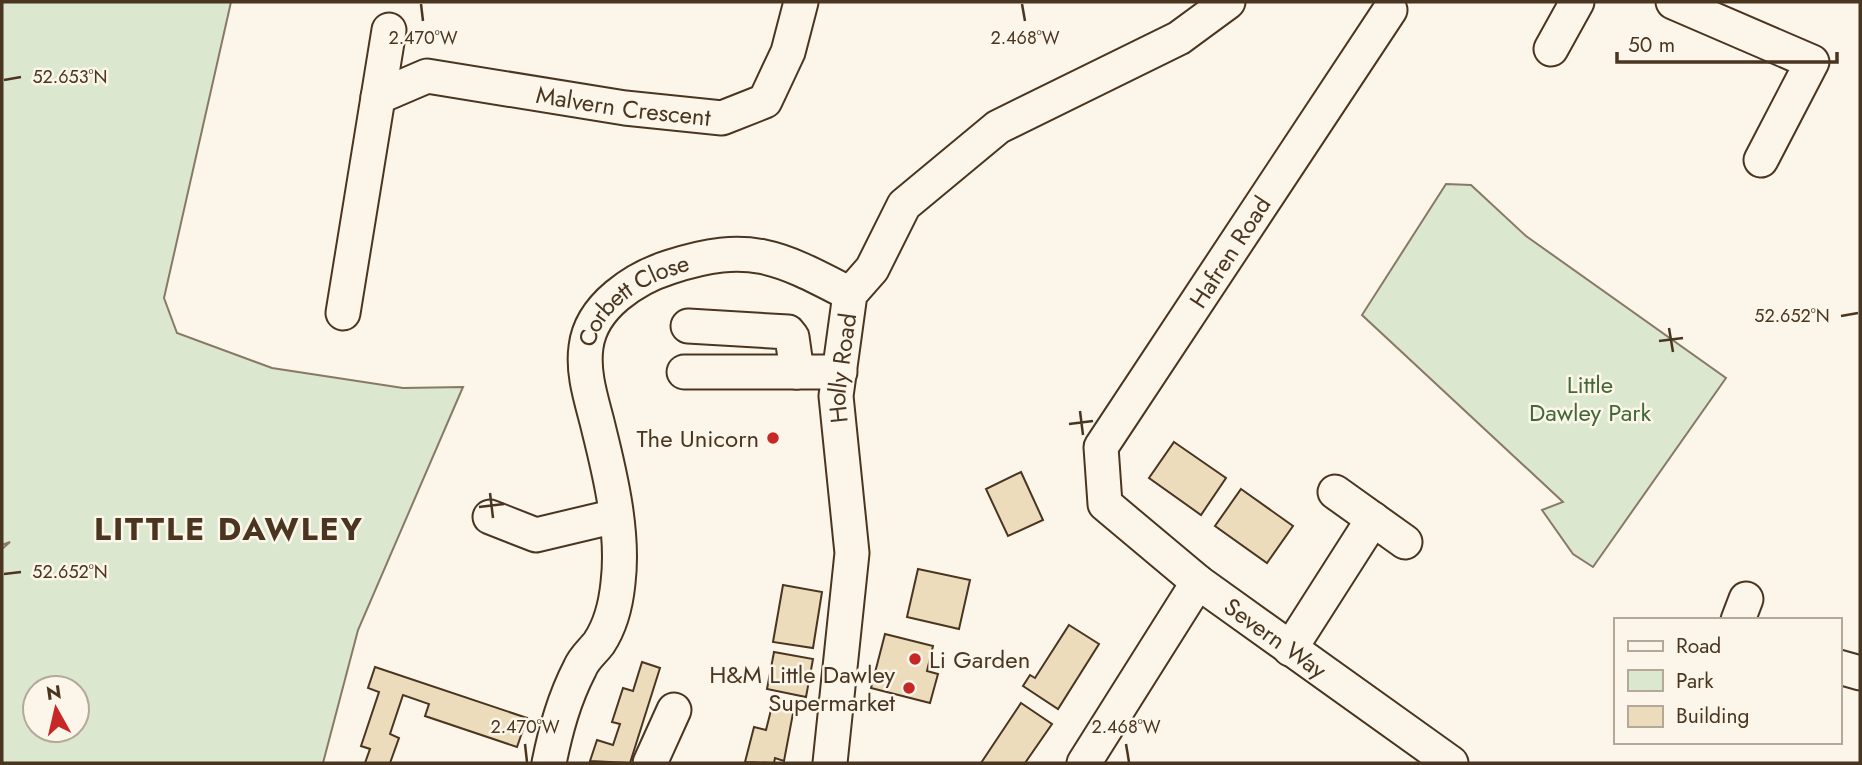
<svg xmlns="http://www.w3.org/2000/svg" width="1862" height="765" font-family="Jost,sans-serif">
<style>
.green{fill:#dce7d0;stroke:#887966;stroke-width:2;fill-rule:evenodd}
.building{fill:#ecdcbc;stroke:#4a3520;stroke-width:2}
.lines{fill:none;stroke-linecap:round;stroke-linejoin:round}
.minor-casing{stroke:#4a3520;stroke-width:37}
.minor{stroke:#fbf6e9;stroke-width:33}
.ticks{fill:none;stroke:#4a3520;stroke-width:2.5}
.poi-dot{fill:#c62828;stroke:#fbf6e9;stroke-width:2.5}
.labels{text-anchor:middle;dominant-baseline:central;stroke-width:5;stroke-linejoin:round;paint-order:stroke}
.street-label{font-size:24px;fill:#4a3520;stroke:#fbf6e9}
.park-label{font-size:24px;fill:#436837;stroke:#fbf6e9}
.poi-label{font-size:24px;fill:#4a3520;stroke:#fbf6e9;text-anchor:end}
.district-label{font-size:32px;font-weight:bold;letter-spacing:2px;fill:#4a3520;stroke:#fbf6e9}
.ticks-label{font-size:18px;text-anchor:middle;fill:#4a3520;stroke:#fbf6e9;stroke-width:5;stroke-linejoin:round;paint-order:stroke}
</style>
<rect width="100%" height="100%" fill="#fbf6e9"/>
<g class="green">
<path d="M2,2H231L164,298L177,333L272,368L403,388L463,387L358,630L323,763H2V549L10,542L2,545ZM77,688V730H35V688Z"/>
<path d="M1446,184L1471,185L1526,236L1726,378L1593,567L1573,554L1542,510L1563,502L1362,315Z"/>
</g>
<g class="building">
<path d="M1174,442L1226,478L1201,515L1149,478Z"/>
<path d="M1021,472L1043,520L1008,536L986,489Z"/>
<path d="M1241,489L1293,526L1267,563L1215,526Z"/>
<path d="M918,569L970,580L959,629L907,617Z"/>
<path d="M783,585L822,592L813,648L773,642Z"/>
<path d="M1069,625L1099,644L1058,709L1023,686L1030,675L1035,678Z"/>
<path d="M885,634L933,646L927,671L938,674L930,703L871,688Z"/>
<path d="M774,652L813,659L806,697L767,689Z"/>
<path d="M642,662L660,668L630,763L590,761L597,740L613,745L620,724L612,722L623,688L633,691Z"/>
<path d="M375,667L527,718L517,747L425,716L429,704L403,695L390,734L399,738L390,763H365L370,749L361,746L379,692L368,688Z"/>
<path d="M773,702L794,708L784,761L775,758L774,763L745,762L754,727L766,730Z"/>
<path d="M1021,703L1052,724L1025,763H981Z"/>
</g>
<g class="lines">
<g class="minor-casing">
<g id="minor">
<path d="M1673,2L1812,62L1761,160"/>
<path id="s1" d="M1390,10L1101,447L1105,504L1198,582L1451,763"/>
<path d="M1551,49L1577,2"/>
<path id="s2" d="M378,97L427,76L625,108L722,118L765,101L788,52L801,2"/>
<path d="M343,313L389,30"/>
<path d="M688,326L788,332L792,337L797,372"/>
<path d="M684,372H840"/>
<path d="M1335,492L1405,542"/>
<path d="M490,517L536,535L616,516"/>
<path d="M1738,620L1746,599"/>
<path d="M1290,649L1373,519"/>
<path d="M1839,667L1860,673"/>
<path id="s3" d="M549,763C556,729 564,699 580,668C584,658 593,651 599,643C611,625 616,603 618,583C624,534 611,478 599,430C593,404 582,375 586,347C591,306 635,278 670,267C750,241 779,257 850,294"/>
<path d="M650,763L674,710"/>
<path id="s4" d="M830,763L852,553L836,396L850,294L872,269L904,205L998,127L1179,38L1228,2"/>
<path d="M1084,763L1198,582"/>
</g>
</g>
<use href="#minor" class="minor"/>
</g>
<path class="ticks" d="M421,4L423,21M1022,4L1025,21M4,80L21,77M1841,316L1858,313M1669,328L1673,352M1659,341L1683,338M1080,411L1083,435M1069,424L1093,421M490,493L493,518M479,507L504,504M4,574L21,572M525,744L527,762M1126,744L1129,762"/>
<g class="poi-dot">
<circle cx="773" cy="438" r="7"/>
<circle cx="915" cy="659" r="7"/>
<circle cx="909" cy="688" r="7"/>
</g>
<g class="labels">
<g class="street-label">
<text stroke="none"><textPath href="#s2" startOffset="252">Malvern Crescent</textPath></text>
<text transform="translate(1230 252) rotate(-57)">Hafren Road</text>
<text stroke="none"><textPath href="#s3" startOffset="506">Corbett Close</textPath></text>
<text stroke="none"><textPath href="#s4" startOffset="397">Holly Road</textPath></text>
<text stroke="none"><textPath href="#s1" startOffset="798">Severn Way</textPath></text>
</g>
<g class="park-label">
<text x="1590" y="384">Little<tspan x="1590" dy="28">Dawley Park</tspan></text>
</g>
<g class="poi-label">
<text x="759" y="438">The Unicorn</text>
<text x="929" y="659" text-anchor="start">Li Garden</text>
<text x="895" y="674">H&amp;M Little Dawley<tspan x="895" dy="28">Supermarket</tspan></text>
</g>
<g class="district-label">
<text x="229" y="529">LITTLE DAWLEY</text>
</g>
</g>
<g class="ticks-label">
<text x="423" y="44">2.470°W</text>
<text x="1025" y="44">2.468°W</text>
<text x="70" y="83">52.653°N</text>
<text x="1792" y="322">52.652°N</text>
<text x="70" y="578">52.652°N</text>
<text x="525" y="733">2.470°W</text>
<text x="1126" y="733">2.468°W</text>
</g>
<rect width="1862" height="765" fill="none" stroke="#4a3520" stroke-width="7"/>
<rect x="1614" y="618" width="228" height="126" fill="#fbf6e9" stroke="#b4a999" stroke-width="2"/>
<rect x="1628" y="641" width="35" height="10" fill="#fbf6e9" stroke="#b4a999" stroke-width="2"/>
<text x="1676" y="653" font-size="21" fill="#4a3520">Road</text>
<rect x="1628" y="670" width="35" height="21" fill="#dce7d0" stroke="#b4a999" stroke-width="2"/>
<text x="1676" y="688" font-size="21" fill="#4a3520">Park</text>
<rect x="1628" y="706" width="35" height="21" fill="#ecdcbc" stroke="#b4a999" stroke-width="2"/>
<text x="1676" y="723" font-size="21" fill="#4a3520">Building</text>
<g transform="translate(56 709) rotate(352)"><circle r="33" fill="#fbf6e9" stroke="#b4a999" stroke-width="2"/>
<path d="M0-5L12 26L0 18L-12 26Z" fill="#c62828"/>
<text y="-10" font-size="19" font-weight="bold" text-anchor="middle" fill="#4a3520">N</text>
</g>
<path d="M1617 52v10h220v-10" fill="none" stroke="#4a3520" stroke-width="3.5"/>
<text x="1628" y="52" font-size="21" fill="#4a3520" stroke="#fbf6e9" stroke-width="5" paint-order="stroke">50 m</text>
</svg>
